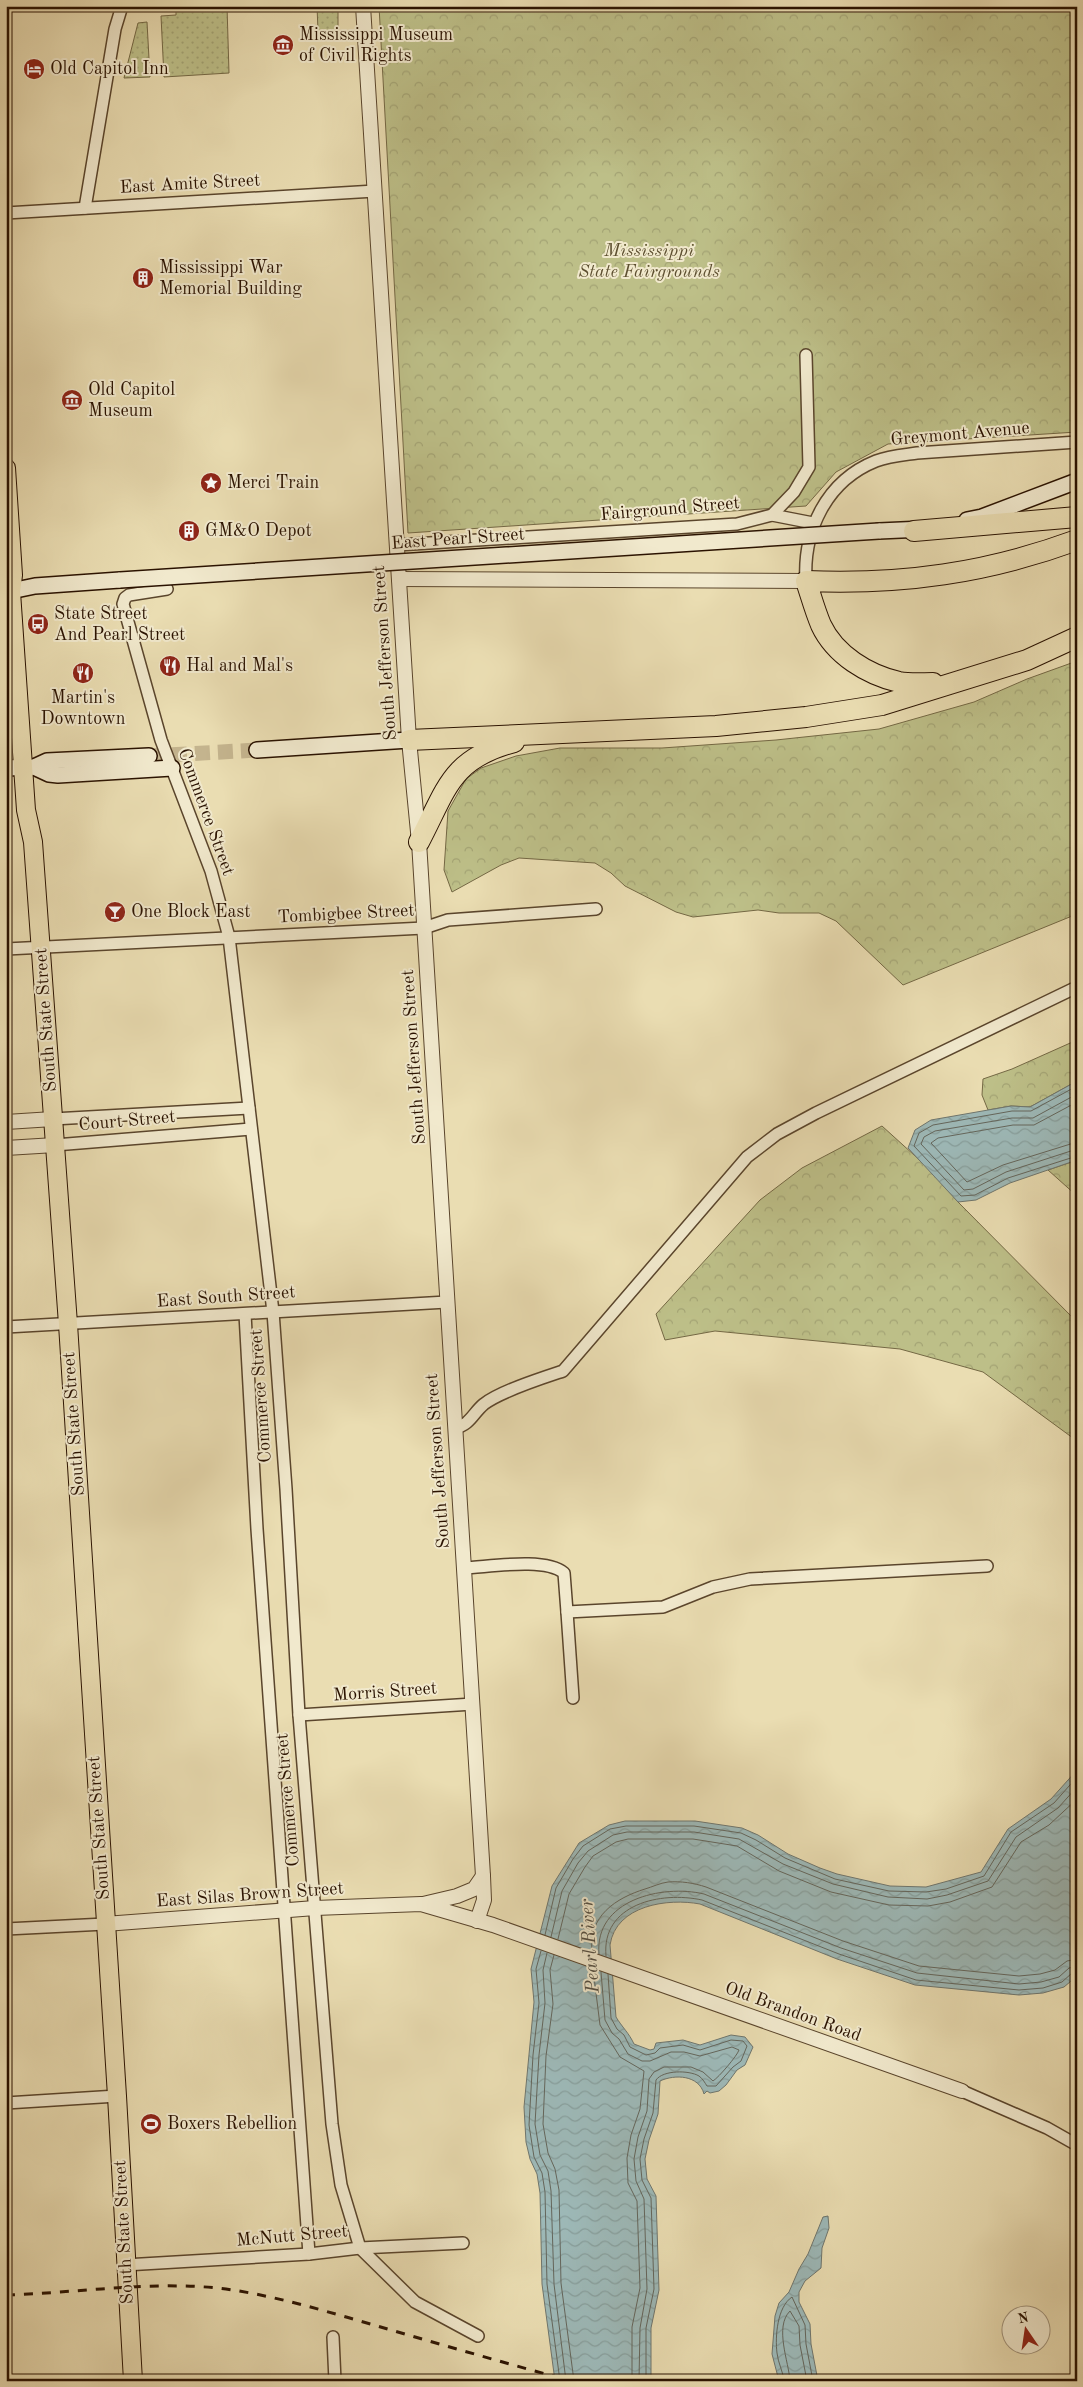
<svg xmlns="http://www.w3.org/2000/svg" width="1083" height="2387" font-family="'Old Standard TT',serif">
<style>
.grass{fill:url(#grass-dots);stroke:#746844}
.forest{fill:url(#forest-crowns);stroke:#746844}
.water{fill:url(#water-waves);stroke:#6f766e}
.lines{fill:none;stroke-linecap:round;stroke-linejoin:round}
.shore{stroke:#64665c;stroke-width:1}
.secondary-tunnel{stroke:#c4b48e;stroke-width:15;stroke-dasharray:15 8;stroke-linecap:butt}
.minor-casing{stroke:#5a452c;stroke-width:14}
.tertiary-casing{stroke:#5a452c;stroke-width:16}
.secondary-casing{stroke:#2a1200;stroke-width:18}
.primary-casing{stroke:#2a1200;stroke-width:20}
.motorway-casing{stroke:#2a1200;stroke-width:22}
.minor{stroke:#f1e9cd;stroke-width:11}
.tertiary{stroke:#f1e9cd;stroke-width:14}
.secondary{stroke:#f1e9cd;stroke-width:15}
.primary{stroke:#eaddb2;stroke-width:18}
.motorway{stroke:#eaddb2;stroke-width:20}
.rail{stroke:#2a1200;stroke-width:3;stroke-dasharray:9 9;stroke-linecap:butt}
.secondary-bridge-casing{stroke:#2a1200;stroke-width:18;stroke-linecap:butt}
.secondary-bridge{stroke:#f1e9cd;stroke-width:15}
.labels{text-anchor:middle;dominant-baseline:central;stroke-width:4;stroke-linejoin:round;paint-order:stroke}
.poi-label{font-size:18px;fill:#2a1200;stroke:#f1e9cd;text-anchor:start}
.street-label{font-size:18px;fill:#2a1200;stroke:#f1e9cd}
.park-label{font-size:18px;font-style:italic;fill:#5d4f30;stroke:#f1e9cd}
.water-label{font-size:19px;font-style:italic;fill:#524c40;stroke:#f1e9cd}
</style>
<defs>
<pattern id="grass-dots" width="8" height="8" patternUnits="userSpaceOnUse" patternTransform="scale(1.25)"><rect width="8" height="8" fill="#bdbf88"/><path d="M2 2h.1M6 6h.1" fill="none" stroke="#a3a374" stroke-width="1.8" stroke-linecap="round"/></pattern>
<pattern id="forest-crowns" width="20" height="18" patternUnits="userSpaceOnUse" patternTransform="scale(1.25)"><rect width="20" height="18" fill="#bdbf88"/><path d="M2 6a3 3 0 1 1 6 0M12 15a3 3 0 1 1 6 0" fill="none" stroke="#a3a374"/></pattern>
<pattern id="water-waves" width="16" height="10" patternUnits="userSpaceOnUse" patternTransform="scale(1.25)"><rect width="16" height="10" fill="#9db9b8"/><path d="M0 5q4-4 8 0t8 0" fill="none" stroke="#879e9c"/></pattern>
</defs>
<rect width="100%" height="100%" fill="#eaddb2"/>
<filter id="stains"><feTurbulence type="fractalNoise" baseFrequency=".004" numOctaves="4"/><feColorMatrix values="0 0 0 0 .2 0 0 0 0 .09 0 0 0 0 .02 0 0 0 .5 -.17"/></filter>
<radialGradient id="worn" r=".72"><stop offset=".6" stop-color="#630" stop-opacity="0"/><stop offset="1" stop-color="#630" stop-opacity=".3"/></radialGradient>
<g class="grass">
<path d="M190,6H227L229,73L164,77L161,16L176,15V9H190Z"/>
<path d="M317,6H338V31H318Z"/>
<path d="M147,22L150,77L124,78L138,23Z"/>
</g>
<g class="forest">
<path d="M379,6H1077V432L888,444L836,472L806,506L408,533Z"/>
<path d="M1077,661V914L903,985L836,921L819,913H779L758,910L693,917L676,912L625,886L611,873L595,863L519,858L501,865L452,892L444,870L448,811L466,779L481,768L516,756L560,748H662L776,740L879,729L974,702L1027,679Z"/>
<path d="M1077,1040V1081L1030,1107L1011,1106L988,1110L982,1095L983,1079L1012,1069Z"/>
<path d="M882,1126L935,1174L958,1202L1077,1322V1441L983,1372L900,1349L715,1331L665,1340L656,1314L760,1200L802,1168Z"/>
<path d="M1077,1160V1196L1048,1170Z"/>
</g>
<g class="water">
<path d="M1077,1081V1160L1010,1183L976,1200L958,1202L908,1148L915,1130L931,1120L1011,1106L1030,1107Z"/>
<path d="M1077,1770V1976L1064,1987L1043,1993L1019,1995L915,1985L837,1959L700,1904C668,1898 616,1905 610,1945L616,2017C622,2027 629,2033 634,2044L650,2050L654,2049L656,2043L683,2040L700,2045L731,2035L745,2037L753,2047L745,2065L737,2070L726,2085L719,2091L710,2093L707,2091L704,2094C699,2075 675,2074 660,2081L658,2114L649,2140L645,2159L647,2179L656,2196L659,2290L651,2328V2381H555L542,2284L540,2193L537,2174L530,2159L526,2142L524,2107L534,2002L531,1969L552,1886L579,1843L609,1825L625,1821H695L742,1828L758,1835L788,1854L820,1868L837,1874L890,1886L926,1887L981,1872L1008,1829L1051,1799Z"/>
<path d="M828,2216L829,2228L822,2248L821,2268L805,2281L799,2292V2302L810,2324L811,2344L818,2381H779L772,2354L775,2316L779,2303L789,2292L799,2269L808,2254L821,2222L823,2217Z"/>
</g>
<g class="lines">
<g class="shore">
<path d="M1077,1086L1031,1111H1012L933,1125L919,1133L914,1146L961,1196L975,1195L1008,1178L1077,1156"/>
<path d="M1077,1094L1033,1118H1012L935,1131L924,1137L921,1144L964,1190L973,1189L1006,1172L1077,1149"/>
<path d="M1077,1102L1034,1125H1013L938,1138L931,1143L967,1182L1003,1165L1077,1142"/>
<path d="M545,1935L556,1888L573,1859L583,1846L610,1829L626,1826H694L741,1833L756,1840L785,1858L835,1879L889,1891L926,1892L946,1889L984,1876L1011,1832L1054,1803L1077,1777"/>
<path d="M551,1937L562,1891L578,1863L588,1851L613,1835L627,1832H694L739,1839L783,1864L833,1884L888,1897L927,1899L947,1895L988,1881L1016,1837L1058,1808L1077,1787"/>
<path d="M558,1939L569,1894L585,1867L593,1856L616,1842L628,1839H693L737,1846L779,1871L831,1892L889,1905L928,1906L950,1902L992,1887L1021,1842L1049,1825L1077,1799"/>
<path d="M541,1951L536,1969L539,2003L533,2055L529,2125L534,2157L542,2173L545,2192L547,2284L560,2381"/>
<path d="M592,1951C588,1916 616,1898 645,1889C652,1887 660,1883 668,1882C681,1881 694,1883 706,1887L843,1941L919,1966L1019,1976L1040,1974L1055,1970L1067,1961L1077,1959"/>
<path d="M547,1953L543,1970L545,2003L539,2055L535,2124L540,2155L548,2171L551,2191L554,2284L566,2381"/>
<path d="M599,1954C594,1900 662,1884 704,1894L841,1948L917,1973L1019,1984L1041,1982L1059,1977L1069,1968L1077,1966"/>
<path d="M554,1955L550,1970L553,2004L546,2056L543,2124L548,2153L555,2169L559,2190L561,2283L574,2381"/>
<path d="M606,1956C601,1904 661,1891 702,1900L839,1954L916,1980L1019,1990L1043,1988L1062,1982L1072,1973H1077"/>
<path d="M593,1969L600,2025L620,2057L644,2071L640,2109L631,2135L627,2158L628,2183L637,2201L640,2288L632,2327V2381"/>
<path d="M601,1972L605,2020L612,2033L619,2039L628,2054L642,2061H650L671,2052H684L700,2056L732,2047L739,2050C737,2056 719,2077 713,2081L703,2072L691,2067H664L654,2072L649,2079L647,2111L638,2137L634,2159L636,2181L644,2199L647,2289L640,2328L639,2381"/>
<path d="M608,1974L611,2018L617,2029L624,2035L630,2047L646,2055L655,2053L660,2048L683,2045L700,2050L731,2040L743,2041L747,2046L741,2061L733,2067L716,2086H707C705,2083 703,2079 699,2076C689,2070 663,2070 656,2080L653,2113L644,2139L640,2159L642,2180L651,2198L654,2289L646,2328V2381"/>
<path d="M784,2381C783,2371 778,2363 777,2353C775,2337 777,2307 792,2297L805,2325L806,2344L813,2381"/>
<path d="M790,2381C789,2362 774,2327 790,2311L799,2326L800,2345L807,2381"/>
</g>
<path class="secondary-tunnel" d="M149,756L257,750"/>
<g class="minor-casing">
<g id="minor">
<path d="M85,208L115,29L122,6"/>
<path d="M6,213L375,191"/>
<path d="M772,515L813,523"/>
<path d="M397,545L737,524L772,515L794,492L809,467L806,355"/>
<path d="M806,581C803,531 826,481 876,461C889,456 903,455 917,453L1077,442"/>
<path d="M167,589L129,595L125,598L123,604L161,740L211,871L229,937L273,1312L286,1489L299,1715L332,2124L341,2185L360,2248L415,2302L478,2336"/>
<path d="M6,949L424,928L448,920L596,909"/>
<path d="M53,1119L249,1108"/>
<path d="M55,1145L251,1129"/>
<path d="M245,1314L257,1529L309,2254"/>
<path d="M6,1327L447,1302"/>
<path d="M455,1428C470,1425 473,1413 484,1404C501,1391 542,1378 563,1371L747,1157L777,1134L816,1113L1077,987"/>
<path d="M464,1568C489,1567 545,1557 564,1573L567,1612L663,1607L713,1587L750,1579L987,1566"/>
<path d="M567,1612L573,1698"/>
<path d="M299,1715L473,1704"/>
<path d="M6,1929L105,1924"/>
<path d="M962,2091L1047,2128L1077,2145"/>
<path d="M6,2103L117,2096"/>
<path d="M125,2265L309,2254L360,2248L463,2243"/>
<path d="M333,2337L335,2381"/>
</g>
</g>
<g class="tertiary-casing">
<g id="tertiary">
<path d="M363,6L409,740L419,842L483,1876L484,1900L477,1921"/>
<path d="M399,579L806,581"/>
<path d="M6,1122L53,1119"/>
<path d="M6,1148L55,1145"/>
<path d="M423,1904L457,1896L474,1889L483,1876"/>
<path d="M105,1924L315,1908L421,1904L493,1925L962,2091"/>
</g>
</g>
<g class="secondary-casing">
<g id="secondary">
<path d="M967,520L982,517L1077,481"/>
<path d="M879,531L923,529"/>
<path d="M6,592L35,586L120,580"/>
<path d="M257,750L409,740"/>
<path d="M34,767L49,774L58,775L172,768"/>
<path d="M6,768L34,767L47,761L149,756"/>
</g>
</g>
<g class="primary-casing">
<path id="primary" d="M6,468L13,575L11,592L26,810L33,842L68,1324L117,2096L133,2381"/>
</g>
<g class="motorway-casing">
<g id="motorway">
<path d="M914,531L1077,517"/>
<path d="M933,683C922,683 910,684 899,682C868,675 835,655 821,625C815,611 811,596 806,581C902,585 987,573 1077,540"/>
<path d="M409,740L716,726L806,717L882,705L1027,660L1077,637"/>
<path d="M419,842C447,789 450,759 514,742"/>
</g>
</g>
<use href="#minor" class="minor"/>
<use href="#tertiary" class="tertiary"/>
<use href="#secondary" class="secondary"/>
<use href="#primary" class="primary"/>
<use href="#motorway" class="motorway"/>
<path class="rail" d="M6,2295C78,2293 155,2280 226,2289C276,2296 325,2311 374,2325C439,2344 505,2363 571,2381"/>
<g class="secondary-bridge-casing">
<path id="secondary-bridge" d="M120,580L879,531"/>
</g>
<use href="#secondary-bridge" class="secondary-bridge"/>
</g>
<defs>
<g id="museum-disc" transform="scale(1.125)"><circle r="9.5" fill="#8f2418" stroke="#f1e9cd"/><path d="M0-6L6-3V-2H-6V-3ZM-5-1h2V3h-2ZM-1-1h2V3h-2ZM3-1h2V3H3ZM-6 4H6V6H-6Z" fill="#fff"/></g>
<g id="hotel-disc" transform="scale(1.125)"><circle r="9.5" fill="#8f2418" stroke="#f1e9cd"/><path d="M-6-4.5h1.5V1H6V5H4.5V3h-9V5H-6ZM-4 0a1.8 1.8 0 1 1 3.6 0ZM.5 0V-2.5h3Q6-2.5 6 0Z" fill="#fff"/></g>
<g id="building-disc" transform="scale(1.125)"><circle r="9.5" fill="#8f2418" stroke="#f1e9cd"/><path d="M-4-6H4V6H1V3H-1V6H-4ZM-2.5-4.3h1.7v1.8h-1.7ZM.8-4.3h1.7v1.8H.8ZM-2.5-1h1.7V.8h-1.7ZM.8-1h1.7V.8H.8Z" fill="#fff"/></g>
<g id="sight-disc" transform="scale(1.125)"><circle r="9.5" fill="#8f2418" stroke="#f1e9cd"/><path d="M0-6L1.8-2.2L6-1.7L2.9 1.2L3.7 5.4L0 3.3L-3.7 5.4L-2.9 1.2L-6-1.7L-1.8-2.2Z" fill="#fff"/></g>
<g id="bus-disc" transform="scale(1.125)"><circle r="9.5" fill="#8f2418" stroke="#f1e9cd"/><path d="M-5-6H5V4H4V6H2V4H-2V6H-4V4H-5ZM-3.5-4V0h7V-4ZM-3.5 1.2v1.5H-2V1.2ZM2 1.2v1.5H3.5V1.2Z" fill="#fff"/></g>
<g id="restaurant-disc" transform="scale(1.125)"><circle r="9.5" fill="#8f2418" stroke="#f1e9cd"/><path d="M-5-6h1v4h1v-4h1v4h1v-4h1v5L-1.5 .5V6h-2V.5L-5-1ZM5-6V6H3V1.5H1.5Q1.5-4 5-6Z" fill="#fff"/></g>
<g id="bar-disc" transform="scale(1.125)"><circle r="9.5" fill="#8f2418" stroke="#f1e9cd"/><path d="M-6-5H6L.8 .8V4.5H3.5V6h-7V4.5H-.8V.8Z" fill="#fff"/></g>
<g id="stadium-disc" transform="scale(1.125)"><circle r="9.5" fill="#8f2418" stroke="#f1e9cd"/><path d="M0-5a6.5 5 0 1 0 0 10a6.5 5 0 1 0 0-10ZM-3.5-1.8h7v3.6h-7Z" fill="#fff"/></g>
</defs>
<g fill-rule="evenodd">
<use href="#museum-disc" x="283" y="45"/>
<use href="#hotel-disc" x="34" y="69"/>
<use href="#building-disc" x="143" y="278"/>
<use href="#museum-disc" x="72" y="400"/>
<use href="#sight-disc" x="211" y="483"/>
<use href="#building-disc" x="189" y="531"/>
<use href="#bus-disc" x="38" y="624"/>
<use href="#restaurant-disc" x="170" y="666"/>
<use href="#restaurant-disc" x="83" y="673"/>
<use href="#bar-disc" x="115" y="912"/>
<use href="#stadium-disc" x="151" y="2124"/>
</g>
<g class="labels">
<g class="poi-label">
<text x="299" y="35">Mississippi Museum<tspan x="299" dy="21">of Civil Rights</tspan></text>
<text x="50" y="69">Old Capitol Inn</text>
<text x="159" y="268">Mississippi War<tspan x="159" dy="21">Memorial Building</tspan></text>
<text x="88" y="390">Old Capitol<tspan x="88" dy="21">Museum</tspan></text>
<text x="227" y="483">Merci Train</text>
<text x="205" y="531">GM&amp;O Depot</text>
<text x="54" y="614">State Street<tspan x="54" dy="21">And Pearl Street</tspan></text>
<text x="186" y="666">Hal and Mal's</text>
<text x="83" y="698" text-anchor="middle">Martin's<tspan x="83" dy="21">Downtown</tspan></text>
<text x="131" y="912">One Block East</text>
<text x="167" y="2124">Boxers Rebellion</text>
</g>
<g class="street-label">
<text transform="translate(190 184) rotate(-3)">East Amite Street</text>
<text transform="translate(960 434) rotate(-5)">Greymont Avenue</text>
<text transform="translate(670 509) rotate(-5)">Fairground Street</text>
<text transform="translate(458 539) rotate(-4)">East Pearl Street</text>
<text transform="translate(385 653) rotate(-94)">South Jefferson Street</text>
<text transform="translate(206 812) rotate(70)">Commerce Street</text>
<text transform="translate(346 914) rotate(-3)">Tombigbee Street</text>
<text transform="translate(46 1020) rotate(-94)">South State Street</text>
<text transform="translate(414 1057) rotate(-94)">South Jefferson Street</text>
<text transform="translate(127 1121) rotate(-5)">Court Street</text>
<text transform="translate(226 1297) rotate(-4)">East South Street</text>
<text transform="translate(261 1396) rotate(-94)">Commerce Street</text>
<text transform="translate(74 1424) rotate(-94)">South State Street</text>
<text transform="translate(438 1461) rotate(-94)">South Jefferson Street</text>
<text transform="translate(385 1692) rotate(-4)">Morris Street</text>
<text transform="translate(288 1800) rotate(-95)">Commerce Street</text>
<text transform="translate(99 1828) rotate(-94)">South State Street</text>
<text transform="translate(250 1895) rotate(-4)">East Silas Brown Street</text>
<text transform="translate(793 2012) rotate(20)">Old Brandon Road</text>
<text transform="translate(124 2232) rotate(-93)">South State Street</text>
<text transform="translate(292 2236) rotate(-5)">McNutt Street</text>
</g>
<g class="park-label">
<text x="649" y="251">Mississippi<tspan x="649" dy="21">State Fairgrounds</tspan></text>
</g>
<g class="water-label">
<text transform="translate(591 1946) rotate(-94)">Pearl River</text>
</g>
</g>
<rect width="1083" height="2387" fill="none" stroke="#eaddb2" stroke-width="25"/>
<rect x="8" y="8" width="1068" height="2372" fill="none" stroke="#2a1200" stroke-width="2.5"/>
<rect x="12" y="12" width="1058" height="2362" fill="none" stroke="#2a1200"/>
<g transform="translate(1026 2330) rotate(347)"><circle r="24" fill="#f1e9cd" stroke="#a1937b"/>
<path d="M0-4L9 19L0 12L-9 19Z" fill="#8f2418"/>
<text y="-8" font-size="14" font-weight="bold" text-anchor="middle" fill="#2a1200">N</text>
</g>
<rect width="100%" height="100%" filter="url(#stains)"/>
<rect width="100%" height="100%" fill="url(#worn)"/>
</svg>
